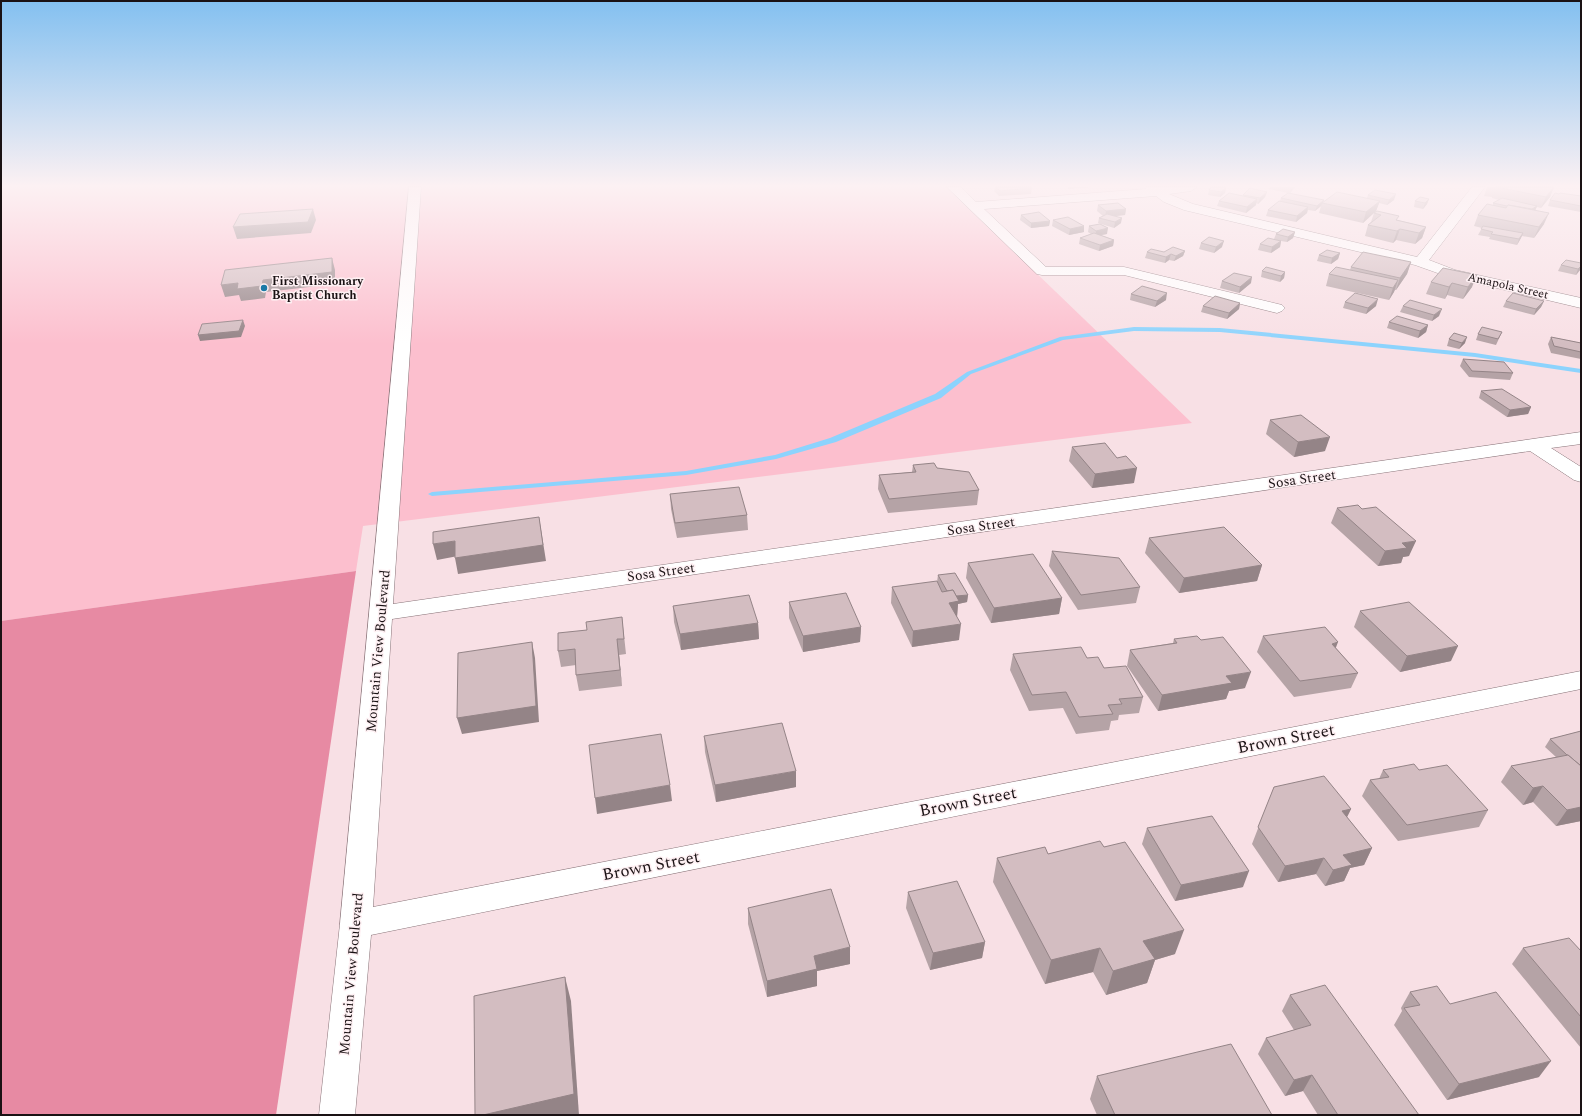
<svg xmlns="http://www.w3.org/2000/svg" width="1582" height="1116" font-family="Spectral,serif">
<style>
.green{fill:#fcbfce}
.forest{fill:#e78aa3}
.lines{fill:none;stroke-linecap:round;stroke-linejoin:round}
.stream{fill:#8cd3fd;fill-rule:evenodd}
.minor-casing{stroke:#887378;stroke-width:1}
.tertiary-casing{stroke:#887378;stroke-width:1}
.minor{fill:#fff;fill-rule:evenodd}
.tertiary{fill:#fff;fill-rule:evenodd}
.wall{fill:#b5a3a6}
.shaded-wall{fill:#948487}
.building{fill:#d3bdc1;stroke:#948487}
.poi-dot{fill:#1979a6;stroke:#fef0f3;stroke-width:1.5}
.labels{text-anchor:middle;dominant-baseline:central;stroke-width:3;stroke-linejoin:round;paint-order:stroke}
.far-poi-label{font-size:12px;font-weight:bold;fill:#1a1214;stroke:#fef0f3;text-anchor:start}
.far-street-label{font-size:12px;fill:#1a1214;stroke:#fef0f3}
.street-label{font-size:14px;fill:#1a1214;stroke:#fef0f3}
.near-street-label{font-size:17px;fill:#1a1214;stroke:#fef0f3}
</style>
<rect width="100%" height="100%" fill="#f8e0e5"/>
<path class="green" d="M1,187H947L1192,423L363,526L356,571L1,621Z"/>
<path class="forest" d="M356,571L276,1115H1V621Z"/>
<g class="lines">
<path class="stream" d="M1134,327L1220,328L1475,353L1581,369V373L1475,357L1220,332L1134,331L1063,340L971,374L941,398L836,442L776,459L686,475L432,496L428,494L432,492L686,471L775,455L830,438L935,394L967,372L1060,337Z"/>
<g class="minor-casing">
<g id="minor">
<path d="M409,187H421L393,604L1581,432V444L1551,448L1581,467V482L1574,480L1530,451L392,619L373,907L1581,671V689L356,938L345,934L340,924Z"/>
<path d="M947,187H961L976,202L1146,189L1145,187H1197L1191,191L1169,194L1193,204L1417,257L1472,187H1485L1429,260L1455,270L1581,298V308L1446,276L1415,265L1184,210L1164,202L1156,196L984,209L1046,267H1124L1282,305L1285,308L1282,311L1277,313L1124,275H1042L1037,274Z"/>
</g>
</g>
<g class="tertiary-casing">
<path id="tertiary" d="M356,910L367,914L372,924L355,1115H319L340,924L345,914Z"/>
</g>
<use href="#minor" class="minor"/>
<use href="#tertiary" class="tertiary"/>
</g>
<g class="wall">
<path d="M995,187H1031L1032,188L1031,194L999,196L994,191Z"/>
<path d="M1270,187H1295L1290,193L1323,202L1367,198L1368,195L1394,200L1387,205L1379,203L1376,211L1398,220L1426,227L1422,238L1415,244L1396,240L1393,243L1365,236L1368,225L1371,222L1374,213L1363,223L1319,213L1321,206L1315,211L1308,210L1307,213L1296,222L1266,216L1268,210L1280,201L1281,198L1288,193L1269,189Z"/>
<path d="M1487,187H1554L1550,197L1541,208L1537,207L1535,210L1544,224L1534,238L1522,236L1517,245L1489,239L1490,237L1478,235L1482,228L1474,226L1478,215L1493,205V203L1499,200L1492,198V197L1484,196Z"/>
<path d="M1226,188L1225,193L1220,197L1208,195L1209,190Z"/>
<path d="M1267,192L1265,197L1258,204L1256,203V205L1246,213L1217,206L1219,201L1243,196V195Z"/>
<path d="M1581,196V212L1548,206L1550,200Z"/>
<path d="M1429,199L1427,204L1423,209L1414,207L1415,201Z"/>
<path d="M1098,205L1126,209L1125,215L1115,216L1121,223L1114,228L1098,223L1099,218L1103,216L1097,211Z"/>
<path d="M1021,215L1050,221L1049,226L1031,228L1020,220Z"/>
<path d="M1053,220L1084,226V232L1069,235L1052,226Z"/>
<path d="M1089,226L1107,234L1101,235L1114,240L1113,246L1099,251L1079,244L1080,238L1091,234L1088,232Z"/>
<path d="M1295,232L1293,238L1287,242L1281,241L1280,247L1271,253L1258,250L1260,244L1274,239L1276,234Z"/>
<path d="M1201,243L1222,247L1214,253L1199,249Z"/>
<path d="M1185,251L1183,256L1174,261L1169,260L1165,263L1145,258L1147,252H1164Z"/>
<path d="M1340,253L1338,259L1331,264L1317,261L1319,255Z"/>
<path d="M1411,262L1407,274L1396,290H1395L1389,300L1326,286L1329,274L1350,270L1351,267Z"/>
<path d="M1581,263V269L1576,275L1558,271L1561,265Z"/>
<path d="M1443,268L1472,287L1463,299L1447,295L1445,299L1426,294L1431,282Z"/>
<path d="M1262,271L1285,272L1284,278L1280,282L1261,277Z"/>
<path d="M1222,281L1251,283L1239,293L1220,288Z"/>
<path d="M1131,294L1166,300L1155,307L1130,300Z"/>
<path d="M1506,301H1544L1541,307L1534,315L1503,307Z"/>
<path d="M1345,302L1376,306L1366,314L1343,308Z"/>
<path d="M1240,303L1239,309L1227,319L1201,312L1203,306Z"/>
<path d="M1403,306L1439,316L1432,321L1400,312Z"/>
<path d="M1389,322L1428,325L1426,332L1418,338L1387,328Z"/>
<path d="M1502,332L1496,345L1476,340L1478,334Z"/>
<path d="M1551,337L1581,343V359L1551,353L1548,344Z"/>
<path d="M1449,339L1465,343L1459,349L1447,346Z"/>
<path d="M1463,359L1513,373L1510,380L1469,377L1460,366Z"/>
<path d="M1481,391L1531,407L1528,414L1507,417L1479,398Z"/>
<path d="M1270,420L1325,451L1294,457L1266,434Z"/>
<path d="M1072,447L1134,483L1092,488L1069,461Z"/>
<path d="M913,465L937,468L979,490L977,505L888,513L878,489L879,475L912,472Z"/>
<path d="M670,494L747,515L748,530L677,538L671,509Z"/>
<path d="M1337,508L1409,556L1403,557L1401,563L1378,566L1331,523Z"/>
<path d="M1149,538L1262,565L1257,581L1179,593L1145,553Z"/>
<path d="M1052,551L1140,587L1136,603L1078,610L1049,566Z"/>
<path d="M968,563L1062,598L1059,614L991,623L966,578Z"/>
<path d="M938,575L968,595L967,602L958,604L957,617L959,640L912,647L891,603L892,587L937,582Z"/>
<path d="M789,602L861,627L860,642L803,652L789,618Z"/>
<path d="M673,606L758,623L759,639L681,650L674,622Z"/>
<path d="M1360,611L1451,661L1400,672L1354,627Z"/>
<path d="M622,617L626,654L619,655L622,686L579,691L576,675V665L561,667L558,651L587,630Z"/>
<path d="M1263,636L1336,648L1358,673L1351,688L1294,697L1257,652Z"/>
<path d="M1174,639L1201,640L1245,688L1229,691L1226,699L1158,711L1127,666L1130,650L1173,643Z"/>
<path d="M1013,654L1087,658L1104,668L1143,697L1139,713L1119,715L1118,720L1111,721L1109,730L1076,734L1063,708L1029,711L1010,670Z"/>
<path d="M1581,731V821L1556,826L1533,802L1523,805L1501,782L1511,766L1556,757L1545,747L1550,739Z"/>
<path d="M704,736L796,787L716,802L705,752Z"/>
<path d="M1383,770H1419L1488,810L1479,827L1398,841L1362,796L1370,780L1379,779Z"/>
<path d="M1274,787L1351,809L1347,817L1372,848L1364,865L1350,868L1344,881L1325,886L1316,874L1278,882L1252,844Z"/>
<path d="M1147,828L1243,887L1175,901L1142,844Z"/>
<path d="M1048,854L1175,954L1155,960L1147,983L1106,995L1093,972L1045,984L993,882L997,858Z"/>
<path d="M908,892L985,942L982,958L930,970L906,908Z"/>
<path d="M748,908L850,964L817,971V986L767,997L748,924Z"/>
<path d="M1523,948L1581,951V1048L1512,964Z"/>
<path d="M1410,992L1450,1004L1539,1077L1447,1100L1394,1025L1402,1011L1401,1008Z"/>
<path d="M1290,995L1419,1115H1318L1303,1091L1285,1096L1258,1054L1266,1038L1294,1030L1282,1011Z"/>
<path d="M1097,1076L1272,1115H1097L1090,1099Z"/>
</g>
<g class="shaded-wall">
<path d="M1068,187H1092L1068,189Z"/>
<path d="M1292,187H1295L1290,193Z"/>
<path d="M1554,187L1550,197L1541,208L1546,197Z"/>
<path d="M1226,188L1225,193L1220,197L1221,192Z"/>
<path d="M1267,192L1265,197L1258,204L1260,198Z"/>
<path d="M1396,194L1394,200L1387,205L1389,200Z"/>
<path d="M1257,199L1256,205L1246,213L1247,207Z"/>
<path d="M1429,199L1427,204L1423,209L1425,203Z"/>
<path d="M1324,200L1321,206L1315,211L1317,206Z"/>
<path d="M1380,201L1376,211L1363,223L1366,212Z"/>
<path d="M1537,206L1535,211H1529Z"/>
<path d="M1308,207L1307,213L1296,222L1297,216Z"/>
<path d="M313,209L316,220L311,233L237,239L233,227Z"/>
<path d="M1126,209L1125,215L1105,217L1106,211Z"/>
<path d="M1549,213L1544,224L1534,238L1539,227Z"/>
<path d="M1122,218L1121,223L1114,228L1115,222Z"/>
<path d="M1050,221L1049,226L1031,228V223Z"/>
<path d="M1084,226V232L1069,235L1070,229Z"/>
<path d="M1426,227L1422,238L1415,244L1419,233Z"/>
<path d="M1108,228L1107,234L1095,236L1096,231Z"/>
<path d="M1400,229L1396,240L1393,243L1397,231Z"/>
<path d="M1295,232L1293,238L1287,242L1288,237Z"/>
<path d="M1523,233L1521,238L1517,245L1519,239Z"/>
<path d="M1114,240L1113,246L1099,251L1100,245Z"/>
<path d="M1224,241L1222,247L1214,253L1216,247Z"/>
<path d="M1281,241L1280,247L1271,253L1272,247Z"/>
<path d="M1185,251L1183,256L1174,261L1176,256Z"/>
<path d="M1340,253L1338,259L1331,264L1332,258Z"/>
<path d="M1171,254L1169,260L1165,263L1166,257Z"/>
<path d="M332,258L335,270V284L266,292L265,298L241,301L239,295L225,297L221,285L263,280Z"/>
<path d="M1411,262L1407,274L1396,290L1400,278Z"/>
<path d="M1581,266L1580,270L1576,275L1578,269Z"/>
<path d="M1285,272L1284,278L1280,282L1281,276Z"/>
<path d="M1477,275L1472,287L1463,299L1468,287Z"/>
<path d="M1252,277L1251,283L1239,293L1240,287Z"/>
<path d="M1398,280L1394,292L1389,300L1393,288Z"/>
<path d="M1452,283L1447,295L1445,299L1449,287Z"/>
<path d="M1167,293L1166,300L1155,307L1157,301Z"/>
<path d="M1378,299L1376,306L1366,314L1368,308Z"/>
<path d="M1544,301L1541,307L1534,315L1536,309Z"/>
<path d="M1240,303L1239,309L1227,319L1229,313Z"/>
<path d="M1442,309L1439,316L1432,321L1434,315Z"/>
<path d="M243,320L245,326L241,337L200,341L198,335Z"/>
<path d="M1428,325L1426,332L1418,338L1420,331Z"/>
<path d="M1467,337L1465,343L1459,349L1462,343Z"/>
<path d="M1531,407L1528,414L1507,417L1510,410Z"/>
<path d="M1330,437L1325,451L1294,457L1298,442Z"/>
<path d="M1137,468L1134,483L1092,488L1095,474Z"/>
<path d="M539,517L546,561L458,574L455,558Z"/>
<path d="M455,541L458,556L437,560L433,544Z"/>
<path d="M1416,541L1409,556L1403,557L1401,563L1378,566L1385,551L1402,543Z"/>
<path d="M1262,565L1257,581L1179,593L1184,578Z"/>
<path d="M968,595L967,602L958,604L957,617L947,618L950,597Z"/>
<path d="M1062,598L1059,614L991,623L994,608Z"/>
<path d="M758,623L759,639L681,650L680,634Z"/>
<path d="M961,624L959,640L912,647L913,631Z"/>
<path d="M861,627L860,642L803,652V636Z"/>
<path d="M617,639L619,655L622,686L620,670Z"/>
<path d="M532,642L535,658L539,722L462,734L457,718Z"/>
<path d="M1338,642L1332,658V644Z"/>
<path d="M1458,646L1451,661L1400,672L1407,656Z"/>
<path d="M1251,672L1245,688L1229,691L1226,699L1158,711L1162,695L1226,676Z"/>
<path d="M796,771V787L716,802L715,785Z"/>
<path d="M670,785L672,801L597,814L595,798Z"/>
<path d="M1543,786L1533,802L1523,805L1533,788Z"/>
<path d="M1581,807V821L1556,826L1567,810Z"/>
<path d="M1351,809L1343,825L1342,811Z"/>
<path d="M1372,848L1364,865L1350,868L1344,881L1325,886L1333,870L1343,855Z"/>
<path d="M1324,858L1316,874L1278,882L1285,866Z"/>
<path d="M1249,871L1243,887L1175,901L1181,885Z"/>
<path d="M1184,930L1175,954L1155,960L1147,983L1106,995L1113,971L1143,941Z"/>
<path d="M985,942L982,958L930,970L933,953Z"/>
<path d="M850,947V964L817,971V986L767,997V981L814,956Z"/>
<path d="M1100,948L1093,972L1045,984L1051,960Z"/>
<path d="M565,977L571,1001L579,1115H483Z"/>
<path d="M1551,1061L1539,1077L1447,1100L1459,1084Z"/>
<path d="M1312,1075L1303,1091L1285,1096L1294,1080Z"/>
</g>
<g class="building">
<path d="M996,187H1031L1032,188L1000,191Z"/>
<path d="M1211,187H1224L1226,188L1221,192L1209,190Z"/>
<path d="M1496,187H1554L1546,197Z"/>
<path d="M1250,188L1267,192L1260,198L1243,195Z"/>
<path d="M1375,190L1396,194L1389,200L1368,195Z"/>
<path d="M1337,192L1380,201L1366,212L1322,203Z"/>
<path d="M1229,193L1257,199L1247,207L1219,201Z"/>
<path d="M1288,193L1324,200L1317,206L1281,198Z"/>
<path d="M1555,193L1559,194L1560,193L1581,196V206L1550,200Z"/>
<path d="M1420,197L1429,199L1425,203L1415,201Z"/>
<path d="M1502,198L1537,206L1532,209L1508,205L1507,206L1493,203Z"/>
<path d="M1279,201L1308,207L1297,216L1268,210Z"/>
<path d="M1118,203L1126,209L1106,211L1098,205Z"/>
<path d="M1487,204L1506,208L1508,205L1549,213L1539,227L1478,215Z"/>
<path d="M313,209L308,222L233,227L240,214Z"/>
<path d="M1377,211L1399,216L1396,220L1426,227L1419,233L1400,229L1397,231L1368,225L1381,215L1374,213Z"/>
<path d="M1039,212L1050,221L1031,223L1021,215Z"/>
<path d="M1107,214L1122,218L1115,222L1099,218Z"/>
<path d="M1068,217L1084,226L1070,229L1053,220Z"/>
<path d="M1100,224L1108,228L1096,231L1089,226Z"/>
<path d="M1483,226L1523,233L1519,239L1491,234L1493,232L1481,229Z"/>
<path d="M1283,229L1295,232L1288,237L1276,234Z"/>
<path d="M1094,233L1114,240L1100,245L1080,238Z"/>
<path d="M1209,237L1224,241L1216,247L1201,243Z"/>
<path d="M1268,238L1281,241L1272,247L1260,244Z"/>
<path d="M1173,247L1185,251L1176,256L1171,254L1166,257L1147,252L1151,249L1164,252Z"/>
<path d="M1327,250L1340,253L1332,258L1319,255Z"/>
<path d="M1363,252L1411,262L1400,278L1351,267Z"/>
<path d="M332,258V272L263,280L262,286L237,289L238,283L221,285L225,270Z"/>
<path d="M1566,260L1581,263V266L1578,269L1561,265Z"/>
<path d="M1266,267L1285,272L1281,276L1262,271Z"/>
<path d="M1336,267L1398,280L1393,288L1329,274Z"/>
<path d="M1443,268L1477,275L1468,287L1452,283L1449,287L1431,282Z"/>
<path d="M1234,273L1252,277L1240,287L1222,281Z"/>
<path d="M1142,286L1167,293L1157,301L1131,294Z"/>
<path d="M1355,293L1378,299L1368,308L1345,302Z"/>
<path d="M1513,293L1544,301L1536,309L1506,301Z"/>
<path d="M1215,296L1240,303L1229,313L1203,306Z"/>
<path d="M1410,300L1442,309L1434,315L1403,306Z"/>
<path d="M1397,316L1428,325L1420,331L1389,322Z"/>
<path d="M243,320L239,331L198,335L202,324Z"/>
<path d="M1482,327L1502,332L1498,339L1478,334Z"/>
<path d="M1454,333L1467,337L1462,343L1449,339Z"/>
<path d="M1551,337L1581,343V352L1554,346Z"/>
<path d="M1463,359L1504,362L1513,373L1472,371Z"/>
<path d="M1502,389L1531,407L1510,410L1481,391Z"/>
<path d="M1301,415L1330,437L1298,442L1270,420Z"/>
<path d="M1105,443L1117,458L1126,456L1137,468L1095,474L1072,447Z"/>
<path d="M934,463L937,468L969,472L979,490L889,499L879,475L916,472L913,465Z"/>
<path d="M739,487L747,515L675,523L670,494Z"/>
<path d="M1358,505L1362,509L1376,507L1416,541L1402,543L1407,548L1385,551L1337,508Z"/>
<path d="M539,517L543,545L455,558V541L433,544V532Z"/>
<path d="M1224,527L1262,565L1184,578L1149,538Z"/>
<path d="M1052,551L1119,558L1140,587L1081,595Z"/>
<path d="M1033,554L1062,598L994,608L968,563Z"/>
<path d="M955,573L968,595L956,596L953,590L947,591L938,575Z"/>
<path d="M937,581L942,592L953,590L959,601L949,603L961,624L913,631L892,587Z"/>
<path d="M846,593L861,627L803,636L789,602Z"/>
<path d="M749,595L758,623L680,634L673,606Z"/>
<path d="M1409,602L1458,646L1407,656L1360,611Z"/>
<path d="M622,617L624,639H617L620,670L576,675L575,649L558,651V633L587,630L586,622Z"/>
<path d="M1325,627L1338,642L1332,644L1358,673L1300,681L1263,636Z"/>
<path d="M1197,636L1201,640L1223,637L1251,672L1226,676L1232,683L1162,695L1130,650L1177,643L1174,639Z"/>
<path d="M532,642L536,706L457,718L458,653Z"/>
<path d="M1081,647L1087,658L1098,657L1104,668L1126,666L1143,697L1119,699L1122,704L1108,705L1113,714L1079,717L1066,692L1032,695L1013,654Z"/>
<path d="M782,723L796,771L715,785L704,736Z"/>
<path d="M1581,731V766L1568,755H1567L1550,739Z"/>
<path d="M661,734L670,785L595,798L589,745Z"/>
<path d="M1568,755L1581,766V807L1567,810L1543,786L1533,788L1511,766Z"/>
<path d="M1414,764L1419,770L1447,765L1488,810L1407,825L1370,780L1389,777L1383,770Z"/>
<path d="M1324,776L1351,809L1342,811L1372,848L1343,855L1352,865L1333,870L1324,858L1285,866L1258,827L1274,787Z"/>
<path d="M1212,816L1249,871L1181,885L1147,828Z"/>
<path d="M1100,841L1104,847L1125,842L1184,930L1143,941L1155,959L1113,971L1100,948L1051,960L997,858L1045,847L1048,854Z"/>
<path d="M957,881L985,942L933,953L908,892Z"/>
<path d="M831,889L850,947L814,956L817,969L767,981L748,908Z"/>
<path d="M1569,938L1581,951V1017L1523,948Z"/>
<path d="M565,977L574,1094L483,1115H475L474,996Z"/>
<path d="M1325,985L1419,1115H1338L1312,1075L1294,1080L1266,1038L1311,1025L1290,995Z"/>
<path d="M1437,986L1450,1004L1496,992L1551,1061L1459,1084L1404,1008L1420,1005L1410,992Z"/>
<path d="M1231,1044L1272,1115H1115L1097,1076Z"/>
</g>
<linearGradient id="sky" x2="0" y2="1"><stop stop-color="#83c0f0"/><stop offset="0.54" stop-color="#fcf1f3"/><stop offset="1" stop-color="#fcf1f3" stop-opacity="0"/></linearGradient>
<rect width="1582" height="344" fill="url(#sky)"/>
<circle class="poi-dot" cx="264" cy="288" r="4"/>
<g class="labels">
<g class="far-poi-label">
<text x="272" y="281">First Missionary<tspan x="272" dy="14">Baptist Church</tspan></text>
</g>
<g class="far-street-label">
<text transform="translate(1508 286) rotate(13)">Amapola Street</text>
</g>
<g class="street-label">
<text transform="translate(1302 479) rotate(-8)">Sosa Street</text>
<text transform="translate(981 526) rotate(-8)">Sosa Street</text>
<text transform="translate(661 572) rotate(-8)">Sosa Street</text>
<text transform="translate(378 651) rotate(-85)">Mountain View Boulevard</text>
<text transform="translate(351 974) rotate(-85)">Mountain View Boulevard</text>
</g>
<g class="near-street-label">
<text transform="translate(1286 739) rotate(-11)">Brown Street</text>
<text transform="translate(968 802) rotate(-11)">Brown Street</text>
<text transform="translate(651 866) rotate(-11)">Brown Street</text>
</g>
</g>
<rect width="1582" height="1116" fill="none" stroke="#1a1214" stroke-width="4"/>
</svg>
